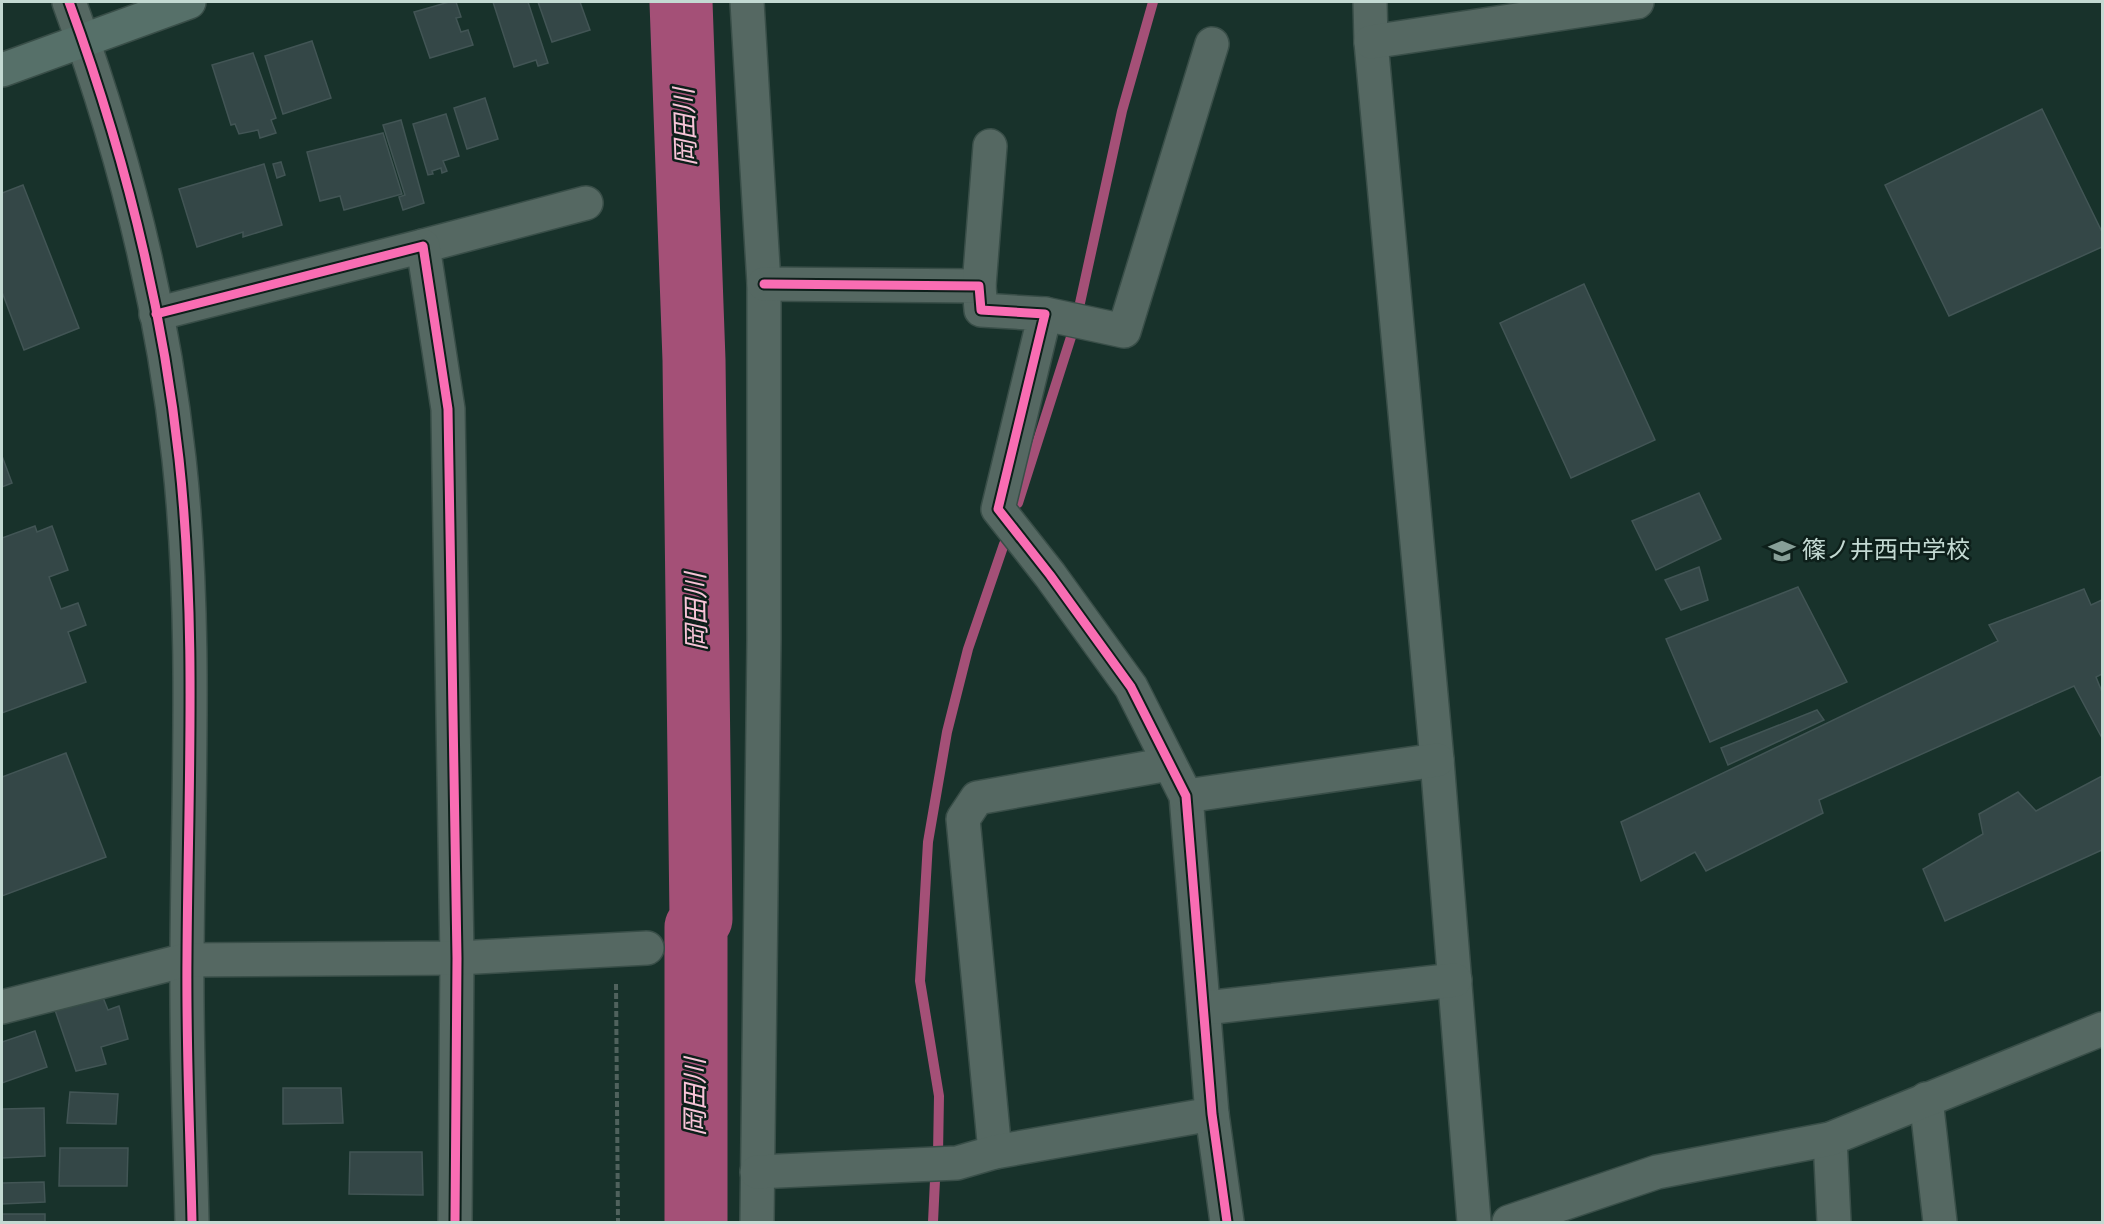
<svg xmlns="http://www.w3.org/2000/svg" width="2104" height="1224" font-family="'Alegreya Sans','Noto Sans JP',sans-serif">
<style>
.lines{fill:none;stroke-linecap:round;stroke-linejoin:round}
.stream{stroke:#a45077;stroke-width:10}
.river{stroke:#a45077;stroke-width:63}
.building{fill:#344747;stroke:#425555;stroke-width:1.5}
.minor-casing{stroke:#394e48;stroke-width:36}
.major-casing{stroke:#394e48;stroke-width:36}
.path{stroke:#50625d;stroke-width:4;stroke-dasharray:6 3;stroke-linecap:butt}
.minor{stroke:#556862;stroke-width:33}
.major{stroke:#567069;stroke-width:33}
.cycleway-casing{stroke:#0d1f1a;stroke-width:13}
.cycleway{stroke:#f96db3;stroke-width:9}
.labels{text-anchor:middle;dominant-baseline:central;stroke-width:5;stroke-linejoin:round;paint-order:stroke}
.poi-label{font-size:24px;fill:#c3d9d2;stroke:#0d1f1a;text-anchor:start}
.water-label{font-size:26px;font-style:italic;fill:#f8c4d8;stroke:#0d1f1a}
</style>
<rect width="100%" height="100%" fill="#18322b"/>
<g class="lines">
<g class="stream">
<path d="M1080,303L1122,111L1153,2"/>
<path d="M1018,503L1071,337"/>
<path d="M938,1154L939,1096L920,981L928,842L947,732L968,649L1004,544"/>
<path d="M933,1222L935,1180"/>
</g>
<path class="river" d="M681,2L694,360L701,919L696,927V1222"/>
</g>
<g class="building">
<path d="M449,2H456L461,17L456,18L461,32L468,30L473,45L430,58L414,12Z"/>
<path d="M493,2H528L548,63L538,66L536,60L514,67Z"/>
<path d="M538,2H580L590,30L552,42Z"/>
<path d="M312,41L331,98L283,114L265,56Z"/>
<path d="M253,53L276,118L271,120L276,133L260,138L258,130L239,134L235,124L231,125L212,65Z"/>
<path d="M485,98L498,139L467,149L454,108Z"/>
<path d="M2042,109L2102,232V247L1949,316L1885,185Z"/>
<path d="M446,114L459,156L443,161L447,171L442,173L441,168L432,171L433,174L428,175L413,124Z"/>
<path d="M401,120L424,203L403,210L399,197L405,195L383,125Z"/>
<path d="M383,133L402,194L344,210L340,196L320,201L307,152Z"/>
<path d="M281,162L285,175L277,178L273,164Z"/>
<path d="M264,164L282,225L243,237V232L197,247L179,189Z"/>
<path d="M23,185L79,328L24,350L2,292V193Z"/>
<path d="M1584,284L1655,440L1571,478L1500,323Z"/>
<path d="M2,456L12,483L2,487Z"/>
<path d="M1699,493L1721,539L1656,570L1632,521Z"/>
<path d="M35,526L37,532L52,526L68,570L49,577L61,609L78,603L86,625L68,632L86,682L2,713V538Z"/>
<path d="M1699,567L1708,600L1681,610L1665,580Z"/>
<path d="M1798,587L1847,682L1710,742L1666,639Z"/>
<path d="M2084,589L2091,605L2102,600V674L2096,677L2102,692V738L2074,686L1819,800L1823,813L1706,871L1695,852L1641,881L1621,822L1998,641L1989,625Z"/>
<path d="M1817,710L1824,720L1728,765L1721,748Z"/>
<path d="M66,753L106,857L2,896V777Z"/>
<path d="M2102,776V850L1945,921L1923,869L1983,834L1979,814L2018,792L2036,811Z"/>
<path d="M102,995L108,1010L119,1006L128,1039L101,1047L106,1064L76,1071L55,1010Z"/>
<path d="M35,1031L47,1067L2,1083V1042Z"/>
<path d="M283,1088H341L343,1123L283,1124Z"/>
<path d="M70,1092L118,1094L116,1124L67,1123Z"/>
<path d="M44,1108L45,1156L2,1158V1109Z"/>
<path d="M60,1148H128L127,1186H59Z"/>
<path d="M350,1152H422L423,1195L349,1194Z"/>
<path d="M44,1182L45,1202L2,1204V1183Z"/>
<rect x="2" y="1214" width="43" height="8"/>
</g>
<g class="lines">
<g class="minor-casing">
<g id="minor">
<path d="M69,2C123,149 162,303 179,459C197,624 188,790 187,956C186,1044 190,1134 192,1222"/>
<path d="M747,2L764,284V640L757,1222"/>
<path d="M1370,2L1371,42L1437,760L1474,1222"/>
<path d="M1371,42L1637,2"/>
<path d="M423,246L586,203"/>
<path d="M764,284L979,286L981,310L1045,314L998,509L1050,575L1131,687L1186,796L1212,1114L1227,1222"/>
<path d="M979,286L990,146"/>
<path d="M156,314L423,246L448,409L457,958L455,1222"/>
<path d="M1045,314L1124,331L1212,44"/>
<path d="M1186,796L1437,760"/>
<path d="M2,1007L186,960L457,958L647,948"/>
<path d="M1205,1008L1455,980"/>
<path d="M1926,1099L1940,1222"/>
<path d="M1830,1139L1834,1222"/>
<path d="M995,1152L963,819L977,798L1169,764"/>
<path d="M757,1172L957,1163L995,1152L1212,1114"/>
<path d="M1509,1222L1657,1172L1830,1139L2102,1029"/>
</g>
</g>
<g class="major-casing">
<path id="major" d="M2,70L189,2"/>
</g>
<path class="path" d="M616,984L618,1222"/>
<use href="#minor" class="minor"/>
<use href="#major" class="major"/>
<g class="cycleway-casing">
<g id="cycleway">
<path d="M69,2C123,149 162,303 179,459C197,624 188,790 187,956C186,1044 190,1134 192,1222"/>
<path d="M764,284L979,286L981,310L1045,314L998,509L1050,575L1131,687L1186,796L1212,1114L1227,1222"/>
<path d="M156,314L423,246L448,409L457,958L455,1222"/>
</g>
</g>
<use href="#cycleway" class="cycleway"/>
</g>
<defs>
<g id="school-bare" transform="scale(2.07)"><path d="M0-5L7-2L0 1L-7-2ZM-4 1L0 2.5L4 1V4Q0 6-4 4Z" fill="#879f98" stroke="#0d1f1a" stroke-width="2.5" paint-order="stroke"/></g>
</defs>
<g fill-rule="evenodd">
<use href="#school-bare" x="1782" y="551"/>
</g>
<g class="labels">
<g class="poi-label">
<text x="1802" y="551">篠ノ井西中学校</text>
</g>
<g class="water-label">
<text transform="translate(686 127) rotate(-92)">岡田川</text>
<text transform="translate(697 612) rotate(-91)">岡田川</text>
<text transform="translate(696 1097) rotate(-90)">岡田川</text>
</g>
</g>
<rect width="2104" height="1224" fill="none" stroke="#c3d9d2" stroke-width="6"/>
</svg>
